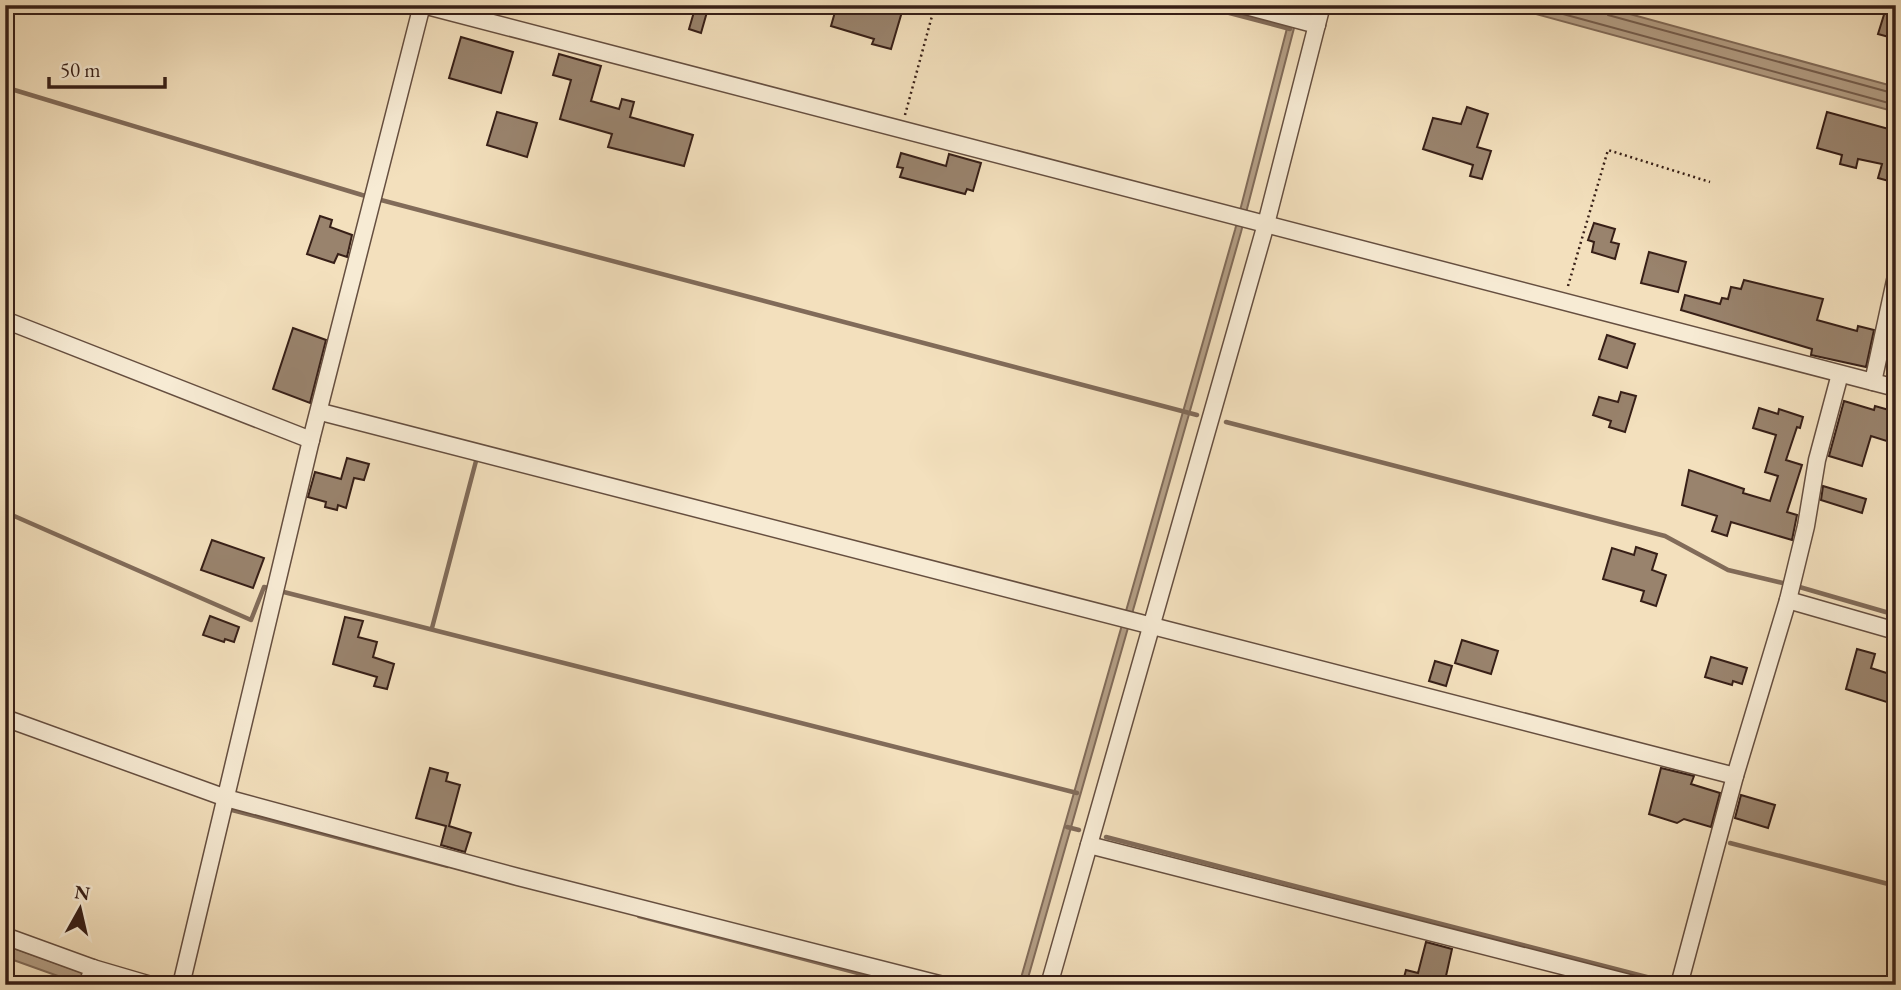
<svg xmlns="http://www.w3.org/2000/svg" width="1901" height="990" font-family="'EB Garamond',serif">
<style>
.water{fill:#b39e85;stroke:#816b59;stroke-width:2}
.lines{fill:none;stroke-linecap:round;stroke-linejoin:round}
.shore{stroke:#755e4e;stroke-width:2}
.stream{stroke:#816b59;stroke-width:4.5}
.building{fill:#99836d;stroke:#371f17;stroke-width:2}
.minor-casing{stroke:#664f40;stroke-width:19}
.path{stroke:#371f17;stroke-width:2.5;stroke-dasharray:2 3.5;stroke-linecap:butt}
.minor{stroke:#f7ebd4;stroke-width:16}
</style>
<rect width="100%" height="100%" fill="#f3e0bd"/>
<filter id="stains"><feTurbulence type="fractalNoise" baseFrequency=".00286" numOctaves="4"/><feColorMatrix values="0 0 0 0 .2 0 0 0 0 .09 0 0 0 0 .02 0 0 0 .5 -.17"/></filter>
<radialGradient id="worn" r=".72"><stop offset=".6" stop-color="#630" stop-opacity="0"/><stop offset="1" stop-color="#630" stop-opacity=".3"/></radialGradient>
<g class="water">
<path d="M1293,5H1300L1241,232L1026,985H1019L1235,230Z"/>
<path d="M1503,5H1597L1896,87V112Z"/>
<path d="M5,945L117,985H83L5,957Z"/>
</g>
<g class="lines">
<g class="shore">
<path d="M1530,5L1896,105"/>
<path d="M1602,5L1608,15L1896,94"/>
</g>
<g class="stream">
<path d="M1199,5L1290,29"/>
<path d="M11,89L362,195L1197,415"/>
<path d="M1226,422L1665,536L1728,570L1787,584"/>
<path d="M5,512L251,620L264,587L1077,793"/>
<path d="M1796,586L1896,615"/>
<path d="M432,628L476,461"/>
<path d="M232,810L448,866"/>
<path d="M1067,827L1079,830"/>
<path d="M1106,837L1666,982"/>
<path d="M1730,843L1896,886"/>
<path d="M639,916L904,985"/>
</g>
</g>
<g class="building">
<path d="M696,5H709L701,33L689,29Z"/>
<path d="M837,5H852L881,13L883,5H904L891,49L872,44L874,39L831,26Z"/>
<path d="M1887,5H1896V39L1878,34Z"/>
<path d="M461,37L513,52L501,93L449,78Z"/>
<path d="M559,54L601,66L591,101L619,109L622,99L634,102L630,117L693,135L684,166L608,147L612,134L560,119L571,80L553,75Z"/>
<path d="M1467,107L1488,114L1477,147L1491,151L1482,179L1470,176L1473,165L1423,149L1433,118L1461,124Z"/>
<path d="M497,112L537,123L527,157L487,145Z"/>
<path d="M1827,112L1896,131V183L1878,178L1882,164L1858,159L1856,168L1840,164L1842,155L1817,148Z"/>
<path d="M901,153L946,166L949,154L981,163L973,191L967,189L965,194L900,177L903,168L897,167Z"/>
<path d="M320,216L332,220L330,227L352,235L347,257L338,254L334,263L307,254Z"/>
<path d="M1594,223L1615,229L1611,242L1619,244L1615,259L1592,252L1594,242L1588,240Z"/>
<path d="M1649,252L1686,262L1678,292L1641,283Z"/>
<path d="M1744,280L1823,299L1817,320L1857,331L1858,326L1874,330L1866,367L1811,355L1812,349L1681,310L1685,295L1720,304L1722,298L1728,299L1731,287L1741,289Z"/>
<path d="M293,328L326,340L310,403L273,389Z"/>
<path d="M1607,335L1635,344L1627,368L1599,359Z"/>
<path d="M1621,392L1636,396L1625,432L1609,427L1611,421L1593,415L1599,397L1618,402Z"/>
<path d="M1844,401L1874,410L1875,406L1896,412V444L1871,436L1862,466L1829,456Z"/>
<path d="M1759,408L1778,414L1779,409L1803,417L1800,428L1797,427L1786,460L1802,465L1787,512L1797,515L1792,540L1731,522L1727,536L1712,531L1717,516L1682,505L1689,470L1744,489L1743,493L1770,501L1778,476L1765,472L1776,435L1753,428Z"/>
<path d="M347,458L369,464L364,480L354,478L346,508L338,505L337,510L325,507L326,502L308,497L315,472L341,479Z"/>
<path d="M1823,486L1866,499L1862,513L1821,500Z"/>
<path d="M212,540L264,558L253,588L201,570Z"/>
<path d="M1636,547L1657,554L1652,570L1666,575L1656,606L1641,601L1644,591L1603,579L1612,548L1634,555Z"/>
<path d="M210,616L239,627L234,642L225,639L224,642L203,635Z"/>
<path d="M345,617L363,621L358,637L377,642L373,657L394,664L387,689L374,686L377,677L333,664Z"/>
<path d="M1462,640L1498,651L1491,674L1455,663Z"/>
<path d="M1857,649L1875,654L1871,668L1896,676V705L1846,689Z"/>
<path d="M1711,657L1747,668L1742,684L1733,681L1732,685L1705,677Z"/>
<path d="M1435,661L1452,666L1446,686L1429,681Z"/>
<path d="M430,768L448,773L446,781L460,785L449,826L471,833L465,852L441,845L446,826L416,818Z"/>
<path d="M1661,768L1694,776L1691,784L1720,793L1711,827L1684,819L1677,823L1649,814Z"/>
<path d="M1741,795L1775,805L1768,828L1735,818Z"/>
<path d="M1426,942L1452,949L1444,985H1402L1406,970L1418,973Z"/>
</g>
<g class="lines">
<g class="minor-casing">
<g id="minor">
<path d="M423,5L1896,388"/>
<path d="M1242,5L1317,25"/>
<path d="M5,320L311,440"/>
<path d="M1873,382L1896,276"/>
<path d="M321,412L1735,776"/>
<path d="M1788,600L1896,631"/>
<path d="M5,718L226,798L518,877L943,985"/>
<path d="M1089,845L1637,985"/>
<path d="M5,936L93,968L151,985"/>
<path d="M87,985L93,968"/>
<path d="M181,985L311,440L422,5"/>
<path d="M1049,985L1266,224L1322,5"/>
<path d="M1679,985L1735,776L1788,600L1806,526L1817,460L1840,374"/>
</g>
</g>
<g class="path">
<path d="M905,115L935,5"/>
<path d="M1568,286L1608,150L1710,182"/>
</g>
<use href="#minor" class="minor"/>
</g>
<rect width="1901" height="990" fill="none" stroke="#f3e0bd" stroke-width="28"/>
<rect x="7" y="7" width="1887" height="976" fill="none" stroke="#371f17" stroke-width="3.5"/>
<rect x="14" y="14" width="1873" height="962" fill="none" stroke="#371f17" stroke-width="2"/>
<g transform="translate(80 909) rotate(8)" stroke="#f7ebd4" stroke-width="5" paint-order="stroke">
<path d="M0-5L12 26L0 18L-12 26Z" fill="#371f17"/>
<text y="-10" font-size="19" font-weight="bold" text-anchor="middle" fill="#371f17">N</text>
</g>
<path d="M49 77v10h116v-10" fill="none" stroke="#371f17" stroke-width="3.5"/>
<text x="60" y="77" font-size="21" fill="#371f17" stroke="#f7ebd4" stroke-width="5" paint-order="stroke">50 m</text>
<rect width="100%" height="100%" filter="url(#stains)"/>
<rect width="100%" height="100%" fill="url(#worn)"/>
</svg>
